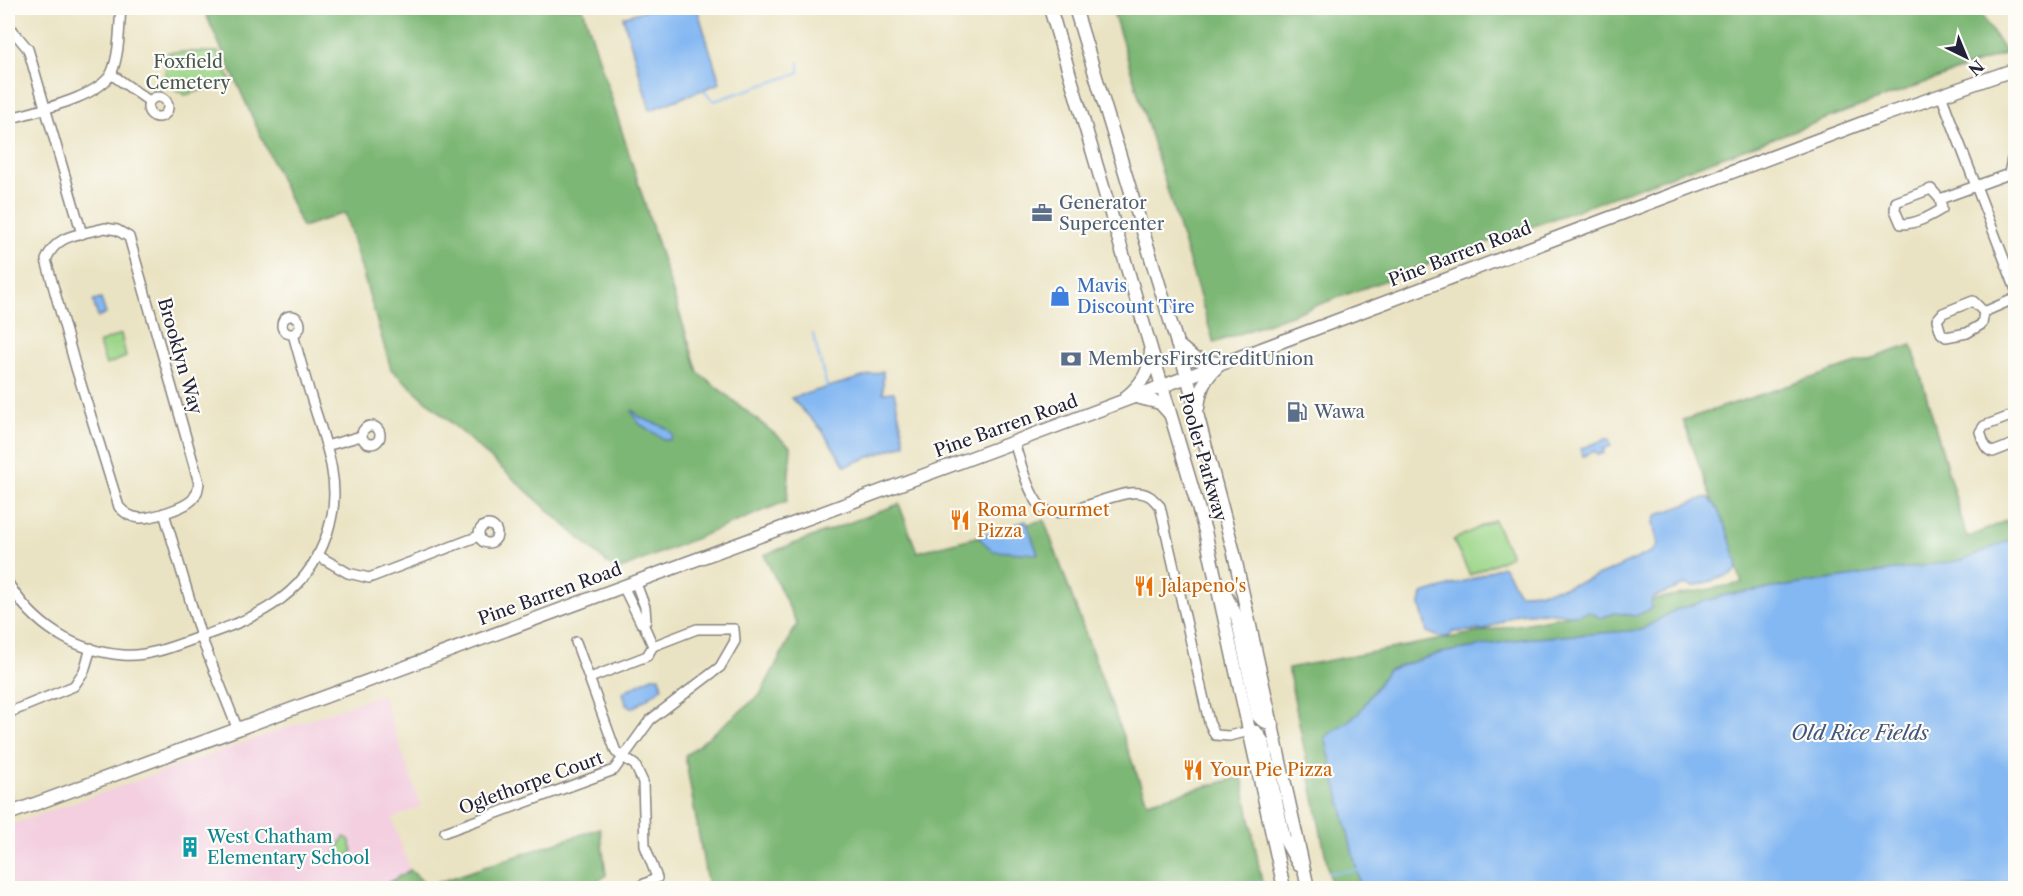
<svg xmlns="http://www.w3.org/2000/svg" width="2023" height="896" font-family="'Libre Caslon Text',serif">
<style>
.built{fill:#f3cfe0}
.green{fill:#9cd689;stroke:#5f7c62;stroke-width:1.5}
.forest{fill:#7db775;stroke:#506c58;stroke-width:1.5}
.water{fill:#84b8f2;stroke:#536d96;stroke-width:1.5}
.lines{fill:none;stroke-linecap:round;stroke-linejoin:round}
.stream{stroke:#84b8f2;stroke-width:2}
.minor-casing{stroke:#86827f;stroke-width:12}
.major-casing{stroke:#86827f;stroke-width:15}
.minor{stroke:#fff;stroke-width:9}
.major{stroke:#fff;stroke-width:12}
.labels{text-anchor:middle;dominant-baseline:central;stroke-width:4.5;stroke-linejoin:round;paint-order:stroke}
.park-label{font-size:18px;fill:#475852;stroke:#fdfcf7}
.service-label{font-size:18px;fill:#4e5e75;stroke:#fdfcf7;text-anchor:start}
.street-label{font-size:18px;fill:#22223b;stroke:#fdfcf7}
.shop-label{font-size:18px;fill:#366cbe;stroke:#fdfcf7;text-anchor:start}
.food-label{font-size:18px;fill:#c56008;stroke:#fdfcf7;text-anchor:start}
.culture-label{font-size:18px;fill:#0d838f;stroke:#fdfcf7;text-anchor:start}
.water-label{font-size:20px;font-style:italic;fill:#44567b;stroke:#fdfcf7}
</style>
<rect width="100%" height="100%" fill="#fdfcf7"/>
<filter id="ink" filterUnits="userSpaceOnUse"><feTurbulence type="fractalNoise" baseFrequency=".0167" numOctaves="2"/><feDisplacementMap in="SourceGraphic" scale="12" xChannelSelector="R" yChannelSelector="G"/><feConvolveMatrix kernelMatrix="1 2 1 2 8 2 1 2 1" color-interpolation-filters="sRGB"/></filter>
<filter id="wash" filterUnits="userSpaceOnUse"><feTurbulence type="fractalNoise" baseFrequency=".008" numOctaves="4" result="noise"/><feDisplacementMap in="SourceGraphic" scale="24" xChannelSelector="R" yChannelSelector="G"/><feGaussianBlur stdDeviation="1.35" result="paint"/><feColorMatrix in="noise" values="0 0 0 0 0 0 0 0 0 0 0 0 0 0 0 0 0 1.4 0 .05"/><feComposite in="paint" operator="in"/></filter>
<g filter="url(#wash)">
<rect width="100%" height="100%" fill="#eae3c3"/>
<path class="built" d="M382,694L421,806L392,819L410,870L380,888H8V826Z"/>
<g class="green">
<path d="M168,52H218L231,82L185,95L164,82Z"/>
<path d="M121,334L126,357L106,365L99,343Z"/>
<path d="M1494,520L1511,556L1470,575L1453,540Z"/>
<path d="M344,837L349,839L353,851L345,858L339,856L336,852Z"/>
</g>
<g class="forest">
<path d="M203,8H583L698,372L791,447L787,501L616,571L391,369L345,213L302,227Z"/>
<path d="M1112,8H1977L2006,53L1214,343Z"/>
<path d="M1912,345L1967,538L2015,517V888H1332L1288,668L1742,583L1683,420Z"/>
<path d="M899,504L917,552L1044,520L1147,802L1242,777L1263,888H708L685,756L760,695L797,624L764,555Z"/>
<path d="M600,828L606,875L590,888H380L410,870L428,886Z"/>
</g>
<g class="water">
<path d="M652,8H697L720,83L650,110L623,17Z"/>
<path d="M101,299L106,314L98,317L93,301Z"/>
<path d="M883,371V393L894,392L905,444L845,466L822,430L791,398Z"/>
<path d="M633,410C642,425 665,420 673,436L670,440H665L638,423L632,412Z"/>
<path d="M1609,438L1611,446L1603,449L1604,453L1597,455L1595,451L1583,456L1580,449Z"/>
<path d="M1707,497C1721,504 1732,548 1738,564L1736,571L1732,574L1693,587L1687,584L1652,598L1651,609L1635,616L1615,613L1600,618L1592,613L1586,612L1577,615L1543,612L1517,614L1485,630L1453,632L1448,637H1439L1427,632L1420,605L1422,594L1472,579L1502,566C1510,572 1512,585 1519,593C1564,594 1613,570 1653,551L1658,544L1653,524L1657,515Z"/>
<path d="M1026,521L1038,554L993,551L978,537Z"/>
<path d="M2015,538V888H1361L1325,737L1358,714L1388,670L1441,653L1522,639L1641,630L1675,610L1726,595L1963,560Z"/>
<path d="M660,676L662,688L633,708L626,704L623,692L652,677Z"/>
</g>
<g class="lines">
<g class="stream">
<path d="M703,90L714,101L799,73V62"/>
<path d="M813,334L827,387"/>
<path d="M1329,873L1357,870"/>
<path d="M1192,888L1262,882"/>
</g>
</g>
</g>
<g filter="url(#ink)">
<g class="lines">
<g class="minor-casing">
<g id="minor">
<path d="M8,25L28,49L82,234"/>
<path d="M111,74L149,101"/>
<path d="M1941,95L2016,290"/>
<circle cx="158" cy="107" r="10"/>
<path d="M8,119C34,111 100,98 112,72C120,52 119,28 121,8"/>
<path d="M2009,174L2012,159L2016,158"/>
<path d="M1940,199L1931,189L1896,202L1895,210L1901,224C1916,224 1929,217 1942,209L1940,199L2009,174"/>
<path d="M105,228L117,230L129,237L199,483C198,490 197,495 192,500C184,508 150,519 139,518C130,517 125,513 119,507L76,368L46,260C57,233 80,235 105,228Z"/>
<path d="M1973,301L1984,312L1982,324L1967,333L1946,337L1941,333L1937,320L1943,313Z"/>
<path d="M1984,312L2016,298"/>
<circle cx="291" cy="325" r="9"/>
<path d="M2016,414L1984,426L1980,432C1983,439 1984,450 1993,452L2016,443"/>
<circle cx="371" cy="435" r="9"/>
<path d="M1014,442C1020,461 1028,493 1041,507C1063,528 1123,480 1149,496C1153,498 1156,503 1160,506L1209,722L1215,735L1229,736L1250,731"/>
<path d="M326,446L361,436"/>
<path d="M164,513L201,637L238,730"/>
<circle cx="488" cy="534" r="9"/>
<path d="M317,555L348,573L369,578L479,536"/>
<path d="M635,581L645,607L646,621"/>
<path d="M8,583C34,625 73,651 123,655C147,657 172,647 194,639C260,617 313,595 331,520C341,479 324,439 312,400C305,378 299,356 293,334"/>
<path d="M623,586L641,623"/>
<path d="M576,642L616,752L635,765L643,782L645,846L657,878L636,888"/>
<path d="M590,678L647,656L653,646L645,628"/>
<path d="M8,713L74,686L84,671L91,648"/>
<path d="M445,832L614,770L650,720L720,667L735,641L734,629H697L653,646"/>
</g>
</g>
<g class="major-casing">
<g id="major">
<path d="M1050,8L1205,531L1284,888"/>
<path d="M1075,8L1187,376L1233,549L1308,888"/>
<path d="M1177,344L1195,359L1217,363"/>
<path d="M1126,397C1142,384 1150,371 1151,351"/>
<path d="M1136,397L1160,403L1170,414"/>
<path d="M1198,408C1200,389 1204,379 1218,366"/>
<path d="M1224,592L1237,617L1258,716L1262,720L1273,725"/>
<path d="M1250,731L1256,732L1263,742L1284,838L1299,865"/>
<path d="M8,814L1014,442L1873,119L2016,69"/>
</g>
</g>
<use href="#minor" class="minor"/>
<use href="#major" class="major"/>
</g>
</g>
<defs>
<g id="office-bare" transform="scale(1.62)"><path d="M-6-3h4V-5.5h4V-3h4V5H-6ZM-1-4.5V-3h2v-1.5ZM-6 0V1H6V0Z" fill="#5c6f8a" stroke="#fdfcf7" stroke-width="2.5" paint-order="stroke"/></g>
<g id="shop-bare" transform="scale(1.62)"><path d="M-5-2.5h2.3a2.7 3.5 0 0 1 5.4 0H5L5.5 6h-11ZM-1.5-2.5h3a1.5 2.3 0 0 0-3 0Z" fill="#3f7fe0" stroke="#fdfcf7" stroke-width="2.5" paint-order="stroke"/></g>
<g id="bank-bare" transform="scale(1.62)"><path d="M-6-4H6V4H-6ZM0-2.3a2.3 2.3 0 1 0 0 4.6a2.3 2.3 0 1 0 0-4.6Z" fill="#5c6f8a" stroke="#fdfcf7" stroke-width="2.5" paint-order="stroke"/></g>
<g id="fuel-bare" transform="scale(1.62)"><path d="M-5.5-6h7V0h2V4h1.3V-2.5L3-4.5l.8-.8L6-3V5H2.5V1h-1V6h-7ZM-4.2-4.7v3.2H.2V-4.7Z" fill="#5c6f8a" stroke="#fdfcf7" stroke-width="2.5" paint-order="stroke"/></g>
<g id="restaurant-bare" transform="scale(1.62)"><path d="M-5-6h1v4h1v-4h1v4h1v-4h1v5L-1.5 .5V6h-2V.5L-5-1ZM5-6V6H3V1.5H1.5Q1.5-4 5-6Z" fill="#e8710a" stroke="#fdfcf7" stroke-width="2.5" paint-order="stroke"/></g>
<g id="building-bare" transform="scale(1.62)"><path d="M-4-6H4V6H1V3H-1V6H-4ZM-2.5-4.3h1.7v1.8h-1.7ZM.8-4.3h1.7v1.8H.8ZM-2.5-1h1.7V.8h-1.7ZM.8-1h1.7V.8H.8Z" fill="#0f9aa8" stroke="#fdfcf7" stroke-width="2.5" paint-order="stroke"/></g>
</defs>
<g fill-rule="evenodd">
<use href="#office-bare" x="1042" y="213"/>
<use href="#shop-bare" x="1060" y="296"/>
<use href="#bank-bare" x="1071" y="359"/>
<use href="#fuel-bare" x="1297" y="412"/>
<use href="#restaurant-bare" x="960" y="520"/>
<use href="#restaurant-bare" x="1144" y="586"/>
<use href="#restaurant-bare" x="1193" y="770"/>
<use href="#building-bare" x="190" y="847"/>
</g>
<g class="labels">
<g class="park-label">
<text x="188" y="62">Foxfield<tspan x="188" dy="21">Cemetery</tspan></text>
</g>
<g class="service-label">
<text x="1059" y="203">Generator<tspan x="1059" dy="21">Supercenter</tspan></text>
<text x="1088" y="359">MembersFirstCreditUnion</text>
<text x="1314" y="412">Wawa</text>
</g>
<g class="street-label">
<text transform="translate(1460 254) rotate(-21)">Pine Barren Road</text>
<text transform="translate(180 356) rotate(74)">Brooklyn Way</text>
<text transform="translate(1006 426) rotate(-20)">Pine Barren Road</text>
<text transform="translate(1203 457) rotate(74)">Pooler Parkway</text>
<text transform="translate(550 594) rotate(-20)">Pine Barren Road</text>
<text transform="translate(531 783) rotate(-20)">Oglethorpe Court</text>
</g>
<g class="shop-label">
<text x="1077" y="286">Mavis<tspan x="1077" dy="21">Discount Tire</tspan></text>
</g>
<g class="food-label">
<text x="977" y="510">Roma Gourmet<tspan x="977" dy="21">Pizza</tspan></text>
<text x="1161" y="586">Jalapeno's</text>
<text x="1210" y="770">Your Pie Pizza</text>
</g>
<g class="culture-label">
<text x="207" y="837">West Chatham<tspan x="207" dy="21">Elementary School</tspan></text>
</g>
<g class="water-label">
<text x="1860" y="733">Old Rice Fields</text>
</g>
</g>
<rect width="2023" height="896" fill="none" stroke="#fdfcf7" stroke-width="30"/>
<g transform="translate(1966 57) rotate(137)" stroke="#fdfcf7" stroke-width="4.5" paint-order="stroke">
<path d="M0-4.5L10 22L0 15L-10 22Z" fill="#22223b"/>
<text y="-9" font-size="16" font-weight="bold" text-anchor="middle" fill="#22223b">N</text>
</g>
</svg>
